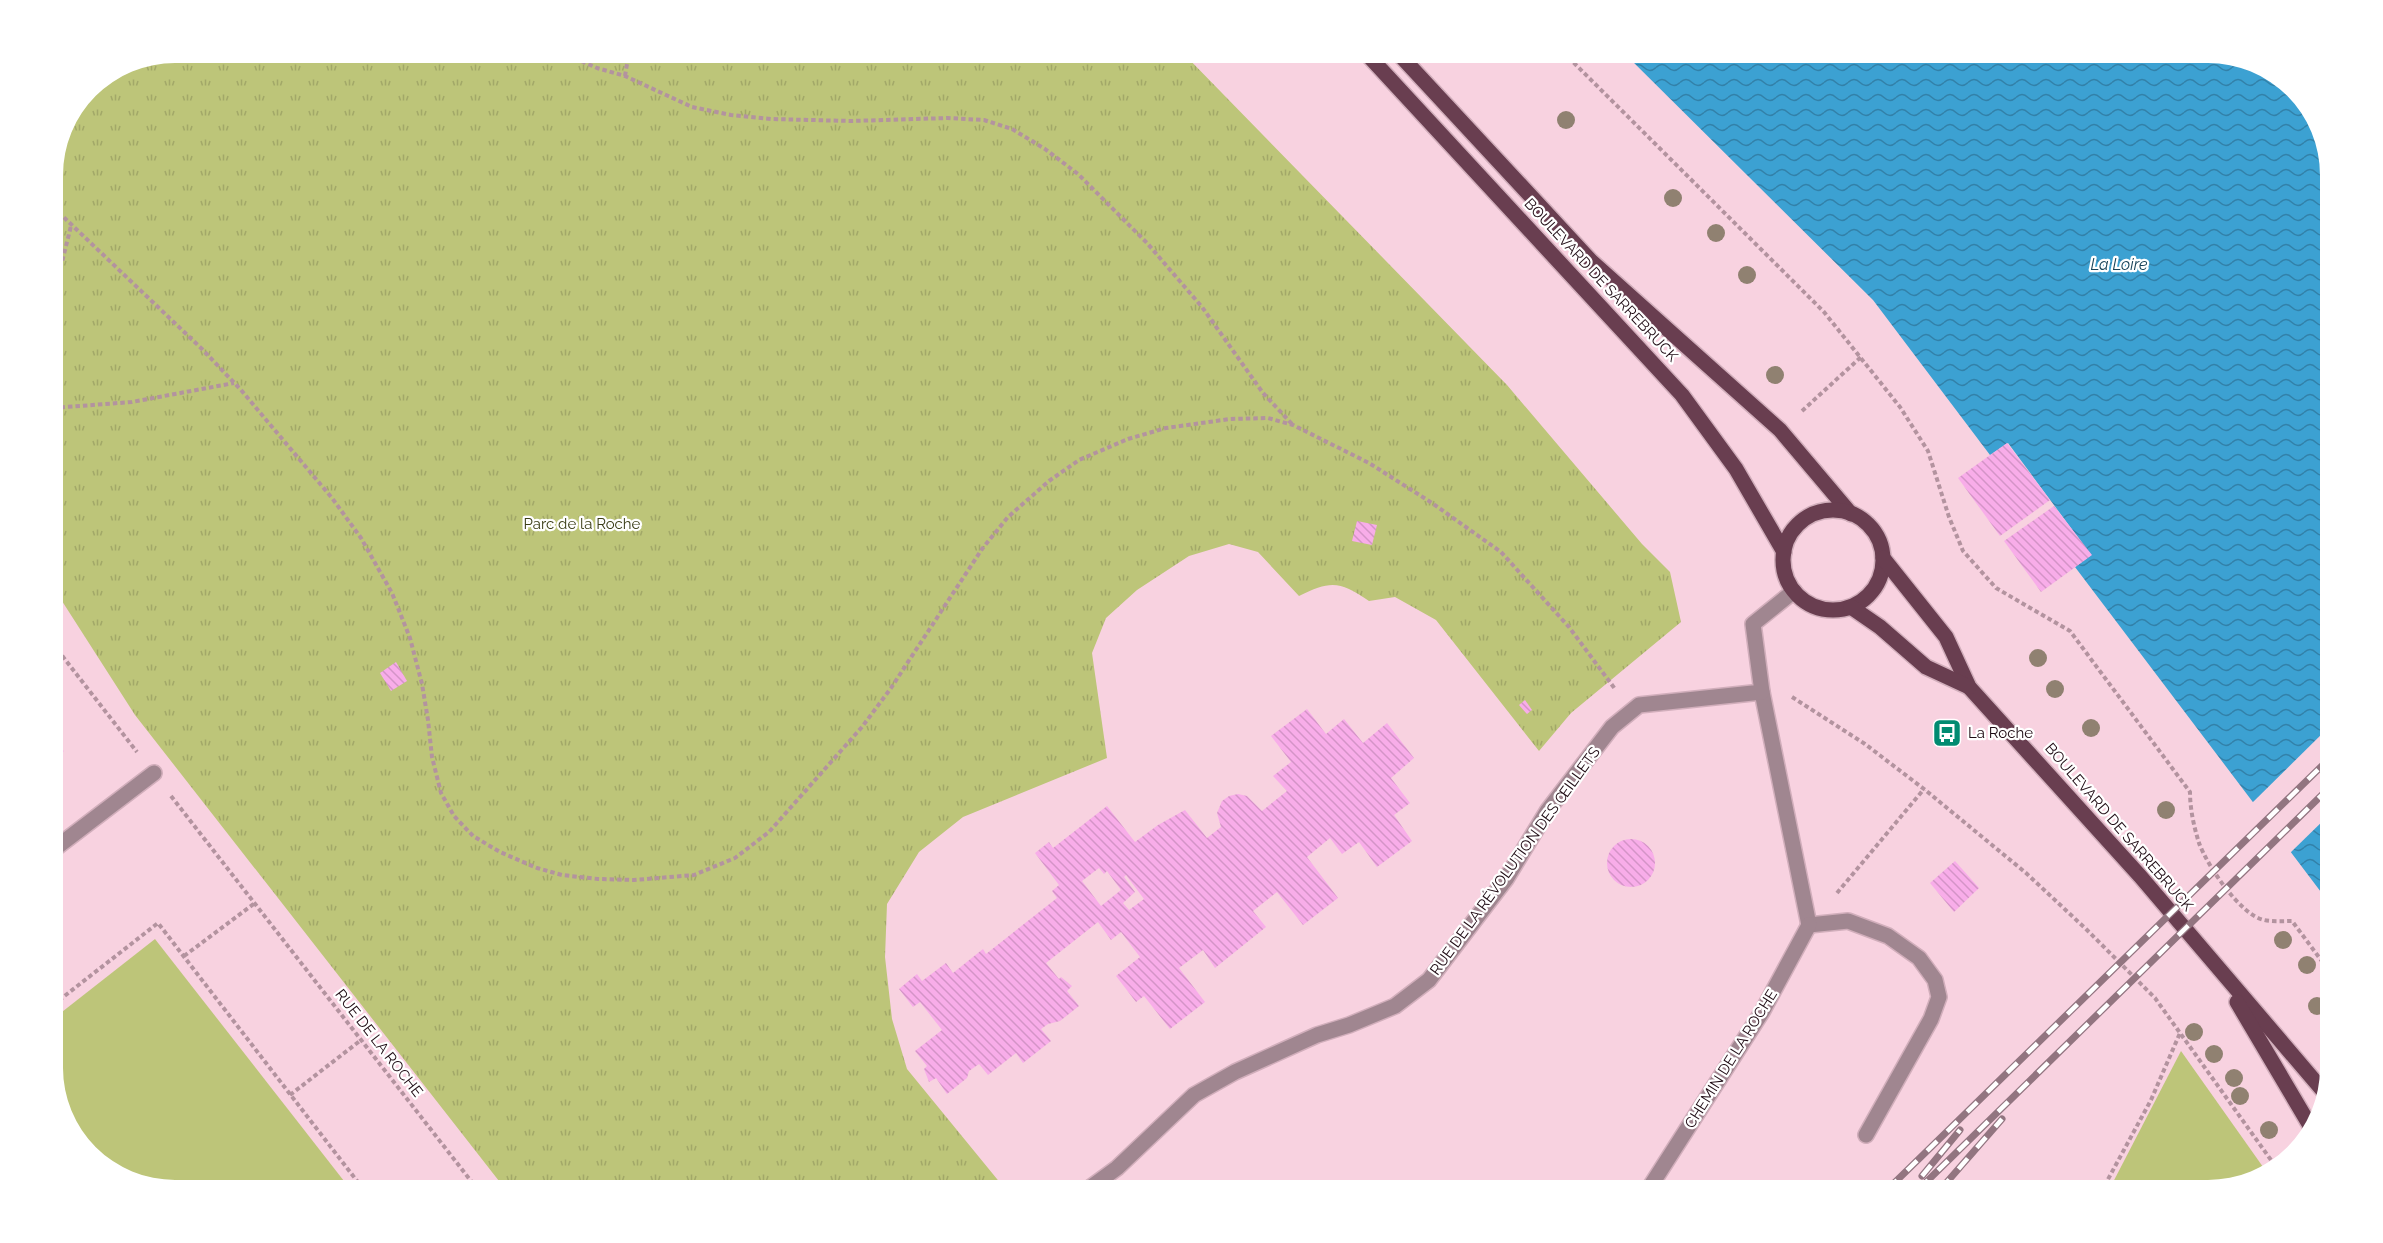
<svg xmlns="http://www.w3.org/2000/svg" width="2383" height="1243" font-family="Raleway,sans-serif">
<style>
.green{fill:#bdc579}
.park{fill:url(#park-tufts)}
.water{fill:url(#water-waves)}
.pier{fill:#f8d2e0}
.building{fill:url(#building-back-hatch);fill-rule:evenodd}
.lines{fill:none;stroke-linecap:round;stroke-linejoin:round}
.lane-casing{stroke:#d1aebb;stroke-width:18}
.street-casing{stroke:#d1aebb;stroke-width:18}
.primary-casing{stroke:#d1aebb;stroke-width:18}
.path{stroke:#b3939f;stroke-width:4;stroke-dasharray:4.5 3;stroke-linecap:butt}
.lane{stroke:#a08690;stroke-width:15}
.street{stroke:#a08690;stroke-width:15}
.primary{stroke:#693e50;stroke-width:15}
.rail-casing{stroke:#927580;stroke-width:7}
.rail{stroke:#fff;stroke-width:4.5;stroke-dasharray:14;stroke-linecap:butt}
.tree{fill:#908171}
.labels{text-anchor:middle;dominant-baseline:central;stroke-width:4.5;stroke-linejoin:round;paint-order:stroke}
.street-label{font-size:15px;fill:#1d0912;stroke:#fff}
.park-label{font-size:15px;fill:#3b3e17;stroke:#fff}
.poi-label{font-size:15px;fill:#1d0912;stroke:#fff;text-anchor:start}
.water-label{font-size:16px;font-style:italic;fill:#194358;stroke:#fff}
</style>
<defs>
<pattern id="park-tufts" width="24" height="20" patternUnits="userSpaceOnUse" patternTransform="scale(1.5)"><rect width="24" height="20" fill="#bdc579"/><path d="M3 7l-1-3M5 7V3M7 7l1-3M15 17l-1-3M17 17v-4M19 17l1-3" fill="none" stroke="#a2a868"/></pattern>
<pattern id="water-waves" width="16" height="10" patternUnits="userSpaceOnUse" patternTransform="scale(1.5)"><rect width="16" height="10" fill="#3ca1d2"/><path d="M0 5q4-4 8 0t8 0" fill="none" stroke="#3281a9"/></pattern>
<pattern id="building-back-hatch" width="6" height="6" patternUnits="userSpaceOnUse" patternTransform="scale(1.5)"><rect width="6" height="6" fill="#f8ade9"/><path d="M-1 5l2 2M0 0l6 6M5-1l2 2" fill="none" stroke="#d494c7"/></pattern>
</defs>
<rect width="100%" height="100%" fill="#f8d2e0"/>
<g class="green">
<path d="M155,939L351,1190H175L120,1178L73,1136L53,1077V1019Z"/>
<path d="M2181,1051L2268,1174L2209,1190H2113L2110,1188Z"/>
</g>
<path class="park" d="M175,52H1182L1507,385L1642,544L1670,572L1681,622L1571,713L1539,751L1436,620L1395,597L1369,601C1340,581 1331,580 1299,596L1258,552L1229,544L1189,556L1137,590L1106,618L1092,653L1107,758L963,817L919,852L887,904L885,957L892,1019L907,1069L1006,1190H506L135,715L53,587V167L62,128L89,88L128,62Z"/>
<path class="water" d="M1624,53H2208L2263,65L2310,107L2330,167V904L2075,567L2091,555L2008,443L1990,455L1873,300Z"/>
<path class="pier" d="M2330,726V814L2289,854L2251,804Z"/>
<g class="building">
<path d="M2007,443L2050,500L2000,536L1958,478Z"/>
<path d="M2054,506L2092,555L2041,592L2004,541Z"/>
<path d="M1357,521L1377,525L1372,545L1352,541Z"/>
<path d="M396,662L407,681L391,691L380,673Z"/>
<path d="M1525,700L1532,710L1527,714L1519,705Z"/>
<path d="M1307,709L1326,734L1344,719L1363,743L1387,723L1414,758L1391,778L1410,803L1394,815L1412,841L1377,867L1359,842L1342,854L1330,838L1307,857L1338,898L1303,925L1277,892L1253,911L1266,927L1215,968L1203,950L1179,968L1205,1002L1170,1029L1144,996L1136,1002L1116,976L1140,957L1121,932L1111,940L1098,922L1046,963L1059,979L1061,977L1072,986L1067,991L1079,1006L1060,1021L1048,1024L1041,1029L1051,1041L1023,1063L1016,1053L988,1075L979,1064L969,1071L967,1078L947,1094L936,1078L929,1082L924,1069L927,1066L915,1051L942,1030L920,1002L913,1007L899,989L917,974L922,981L946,963L953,973L983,949L986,954L1057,898L1052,891L1059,885L1035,853L1049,842L1053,848L1107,806L1135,842L1158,825L1185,810L1207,838L1221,827L1217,813L1222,801L1229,796L1238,794L1247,796L1262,811L1287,791L1273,776L1291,762L1271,736ZM1099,868L1104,874L1107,871L1121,890L1101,906L1082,881ZM1126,875L1144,899L1129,910L1123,903L1135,892L1124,877Z"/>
<path d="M53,745L64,751L53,760Z"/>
<circle cx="1631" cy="863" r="24"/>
<path d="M1955,861L1979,888L1954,912L1930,883Z"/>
</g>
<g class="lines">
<g class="lane-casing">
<g id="lane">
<path d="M1762,692L1809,925"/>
<path d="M53,850L154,773"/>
<path d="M1809,925L1848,921L1888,936L1919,958L1935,980L1939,997L1931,1019L1866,1135"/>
<path d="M1648,1190L1762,1012L1809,925"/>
</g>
</g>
<g class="street-casing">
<path id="street" d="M1087,1190L1117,1168L1194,1095L1235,1072L1317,1035L1349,1025L1395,1006L1429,980L1506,879L1548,810L1612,727L1639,705L1762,692L1753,624L1794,591"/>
</g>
<g class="primary-casing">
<g id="primary">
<path d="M1365,52L1682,395L1736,469L1784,552"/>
<path d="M1397,52L1591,261L1780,430L1851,514"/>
<circle cx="1833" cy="560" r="50"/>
<path d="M1883,558L1946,637L1969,687L2140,876L2325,1093"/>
<path d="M1851,607L1880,627L1926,667L1969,687"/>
<path d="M2237,1002L2312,1129"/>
</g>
</g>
<g class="path">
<path d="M561,52L597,68L625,76L692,107L731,115L771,119L851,121L948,118L984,120L1012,129L1045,149L1078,174L1147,243L1202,307L1263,393L1292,424"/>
<path d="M1563,52L1824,312L1900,407L1928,451L1949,517L1963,551L1996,588L2070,631L2190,792C2190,809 2194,827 2199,843C2207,865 2240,915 2264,920C2273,922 2283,921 2292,921L2330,972"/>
<path d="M625,76L629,52"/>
<path d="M53,207L202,349L241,390L332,498L361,538L392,593L410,638L422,684L428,720L432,757L441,793L454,816L473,836L500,852L537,868L562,875L598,879L634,880L694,875L735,858L769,832L862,727L891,688L982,549L1008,517L1049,481L1079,460L1128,439L1166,428L1230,419L1268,418L1293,425L1369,463L1432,503L1501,552L1569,627L1615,689"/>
<path d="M53,281L62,262L71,226"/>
<path d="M53,408L132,402L234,383"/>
<path d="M1802,411L1861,357"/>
<path d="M53,644L137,752"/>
<path d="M1792,697L1865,744L1924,789L2026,873L2086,929L2155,998L2276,1167"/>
<path d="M171,796L478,1190"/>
<path d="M1837,893L1924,789"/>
<path d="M184,956L255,903"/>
<path d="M53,1005L158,923L364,1190"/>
<path d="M290,1095L361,1040"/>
<path d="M2098,1190L2106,1183L2151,1100L2180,1033"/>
</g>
<use href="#lane" class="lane"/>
<use href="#street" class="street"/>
<use href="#primary" class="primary"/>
<g class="rail-casing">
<g id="rail">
<path d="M1922,1176L1960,1130"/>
<path d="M1887,1190L2330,758"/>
<path d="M1918,1190L2330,787"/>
<path d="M1940,1190L2002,1119"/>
</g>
</g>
<use href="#rail" class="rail"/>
</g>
<g class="tree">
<circle cx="1566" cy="120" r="9"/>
<circle cx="1673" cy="198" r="9"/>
<circle cx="1716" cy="233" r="9"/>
<circle cx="1747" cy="275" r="9"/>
<circle cx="1775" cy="375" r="9"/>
<circle cx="2038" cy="658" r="9"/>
<circle cx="2055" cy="689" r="9"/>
<circle cx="2091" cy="728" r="9"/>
<circle cx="2166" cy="810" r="9"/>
<circle cx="2283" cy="940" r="9"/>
<circle cx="2307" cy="965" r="9"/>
<circle cx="2317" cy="1006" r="9"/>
<circle cx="2194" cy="1032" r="9"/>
<circle cx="2214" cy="1054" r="9"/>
<circle cx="2234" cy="1078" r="9"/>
<circle cx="2240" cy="1096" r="9"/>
<circle cx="2269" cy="1130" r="9"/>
</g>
<defs>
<g id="bus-square" transform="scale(1.5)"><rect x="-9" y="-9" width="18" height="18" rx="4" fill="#018b71" stroke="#fff"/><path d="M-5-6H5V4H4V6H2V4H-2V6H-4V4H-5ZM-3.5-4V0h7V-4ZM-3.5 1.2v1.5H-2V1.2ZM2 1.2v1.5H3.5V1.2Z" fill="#fff"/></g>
</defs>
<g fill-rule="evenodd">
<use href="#bus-square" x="1947" y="733"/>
</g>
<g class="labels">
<g class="street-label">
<text transform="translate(1601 280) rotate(47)">BOULEVARD DE SARREBRUCK</text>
<text transform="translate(2119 827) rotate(49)">BOULEVARD DE SARREBRUCK</text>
<text transform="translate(1515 861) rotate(-54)">RUE DE LA RÉVOLUTION DES ŒILLETS</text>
<text transform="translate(379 1043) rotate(52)">RUE DE LA ROCHE</text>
<text transform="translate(1731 1059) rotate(-58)">CHEMIN DE LA ROCHE</text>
</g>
<g class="park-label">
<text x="582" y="524">Parc de la Roche</text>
</g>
<g class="poi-label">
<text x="1968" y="733">La Roche</text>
</g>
<g class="water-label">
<text x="2119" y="264">La Loire</text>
</g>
</g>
<path d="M0 0H2383V1243H0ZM175 63H2208A112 112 0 0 1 2320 175V1068A112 112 0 0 1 2208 1180H175A112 112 0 0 1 63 1068V175A112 112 0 0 1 175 63Z" fill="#fff" fill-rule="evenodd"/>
</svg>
